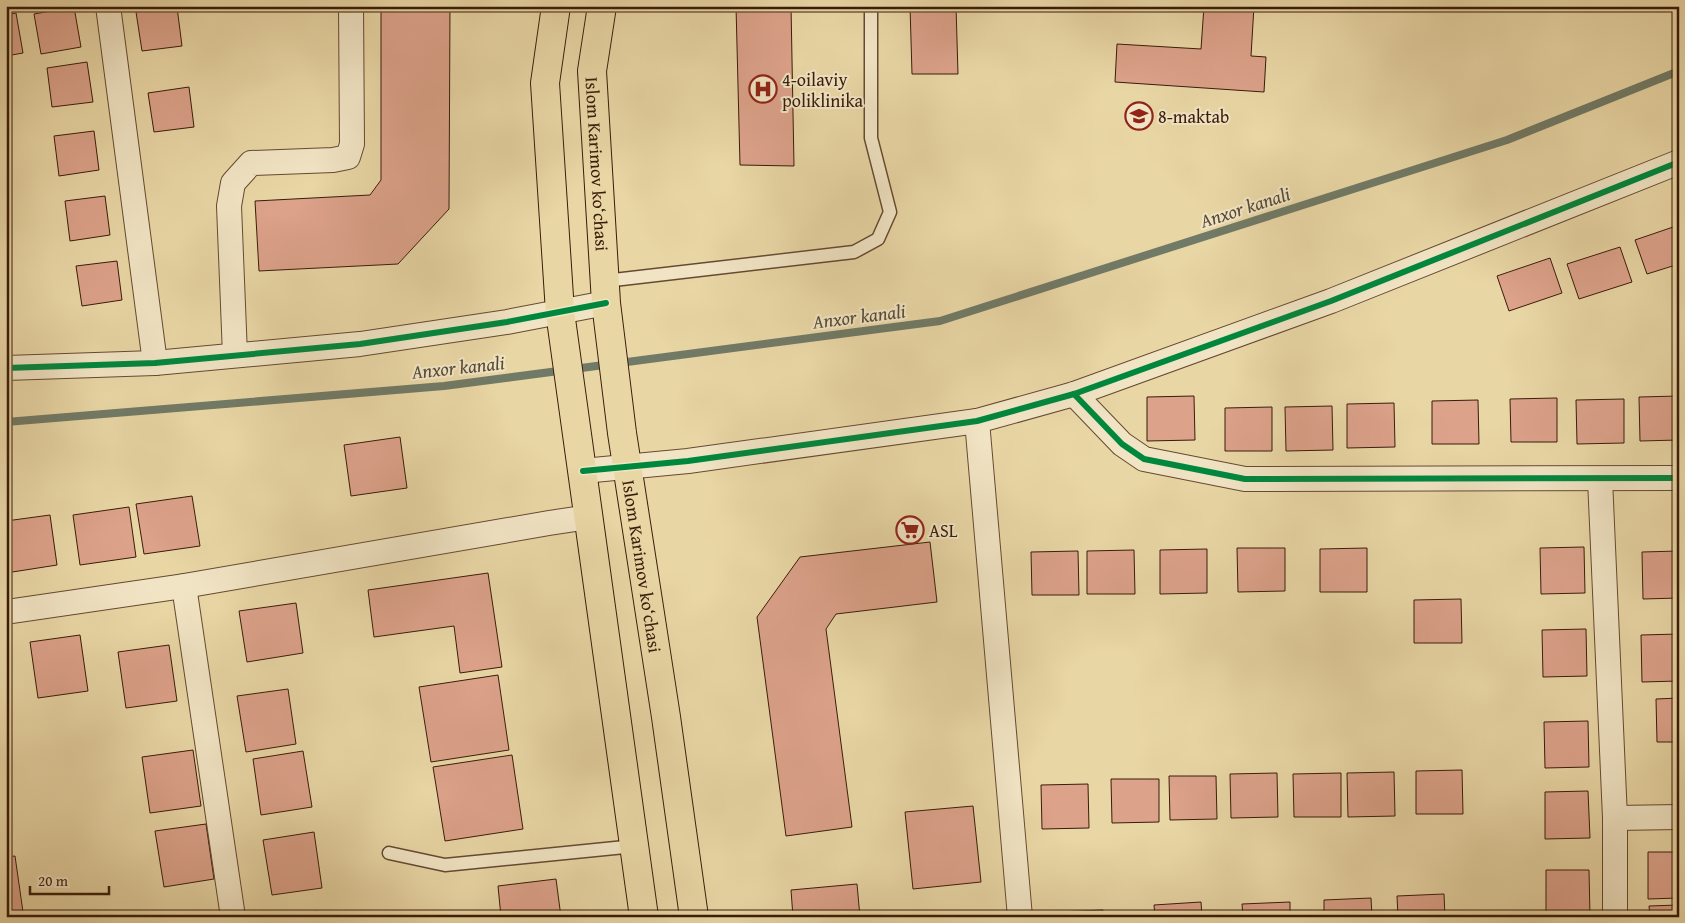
<svg xmlns="http://www.w3.org/2000/svg" width="1685" height="923" font-family="'Gentium Book Plus',serif">
<style>
.lines{fill:none;stroke-linecap:round;stroke-linejoin:round}
.stream{stroke:#717a66;stroke-width:8}
.building{fill:#dca28a;stroke:#391c0a}
.service-casing{stroke:#654a31;stroke-width:15}
.minor-casing{stroke:#654a31;stroke-width:26}
.primary-casing{stroke:#391c0a;stroke-width:30}
.service{stroke:#f1e4c4;stroke-width:12}
.minor{stroke:#f1e4c4;stroke-width:24}
.primary{stroke:#e9d6a5;stroke-width:28}
.cycleway-casing{stroke:#f1e4c4;stroke-width:9}
.cycleway{stroke:#00873e;stroke-width:6}
.labels{text-anchor:middle;dominant-baseline:central;stroke-width:4;stroke-linejoin:round;paint-order:stroke}
.poi-label{font-size:18px;fill:#391c0a;stroke:#f1e4c4;text-anchor:start}
.street-label{font-size:18px;fill:#391c0a;stroke:#f1e4c4}
.water-label{font-size:19px;font-style:italic;fill:#554b38;stroke:#f1e4c4}
</style>
<rect width="100%" height="100%" fill="#e9d6a5"/>
<filter id="stains"><feTurbulence type="fractalNoise" baseFrequency=".004" numOctaves="4"/><feColorMatrix values="0 0 0 0 .2 0 0 0 0 .09 0 0 0 0 .02 0 0 0 .5 -.17"/></filter>
<radialGradient id="worn" r=".72"><stop offset=".6" stop-color="#630" stop-opacity="0"/><stop offset="1" stop-color="#630" stop-opacity=".3"/></radialGradient>
<g class="lines">
<path class="stream" d="M6,422L444,386L940,321L1507,140L1679,71"/>
</g>
<g class="building">
<path d="M381,6H450L449,209L398,264L259,271L255,201L370,195L381,180Z"/>
<path d="M736,6H791L794,166L740,165Z"/>
<path d="M910,6H956L958,74H912Z"/>
<path d="M1204,6H1254L1251,56L1266,57L1264,92L1115,82L1117,44L1201,49Z"/>
<path d="M74,7L81,47L41,54L34,14Z"/>
<path d="M177,7L182,46L142,51L136,12Z"/>
<path d="M16,13L23,53L6,56V15Z"/>
<path d="M87,62L93,102L52,107L47,68Z"/>
<path d="M189,87L194,127L154,132L148,93Z"/>
<path d="M94,131L99,170L59,176L54,136Z"/>
<path d="M105,196L110,235L70,241L65,201Z"/>
<path d="M1679,225V264L1647,274L1635,240Z"/>
<path d="M1620,247L1632,282L1579,299L1567,264Z"/>
<path d="M1550,258L1562,293L1509,311L1497,276Z"/>
<path d="M117,261L122,300L82,306L76,266Z"/>
<path d="M1194,396L1195,440L1147,441V397Z"/>
<path d="M1679,396V440L1640,441L1639,397Z"/>
<path d="M1557,398V442H1511L1510,399Z"/>
<path d="M1624,399V443L1577,444L1576,400Z"/>
<path d="M1478,400L1479,444H1432V401Z"/>
<path d="M1394,403L1395,447L1347,448V404Z"/>
<path d="M1332,406L1333,450L1286,451L1285,407Z"/>
<path d="M1272,407V451H1225V408Z"/>
<path d="M400,437L407,488L351,496L344,445Z"/>
<path d="M192,496L200,546L144,554L136,504Z"/>
<path d="M129,507L136,557L80,565L73,515Z"/>
<path d="M50,515L57,565L6,573V521Z"/>
<path d="M930,542L937,602L836,614L826,629L852,827L786,836L757,617L800,557Z"/>
<path d="M1584,547L1585,593L1541,594L1540,548Z"/>
<path d="M1237,548H1285V591L1238,592Z"/>
<path d="M1367,548V592H1320V549Z"/>
<path d="M1207,549V593L1160,594V550Z"/>
<path d="M1134,550L1135,594H1087V551Z"/>
<path d="M1078,551L1079,595H1032L1031,552Z"/>
<path d="M1679,551V598L1643,599L1642,552Z"/>
<path d="M488,573L502,667L460,673L454,626L374,637L368,590Z"/>
<path d="M1461,599L1462,643H1414V600Z"/>
<path d="M296,603L303,653L247,662L239,611Z"/>
<path d="M1586,629L1587,676L1543,677L1542,630Z"/>
<path d="M1679,634V681L1642,682L1641,635Z"/>
<path d="M80,635L88,691L38,698L30,642Z"/>
<path d="M169,645L177,701L126,708L118,652Z"/>
<path d="M498,675L509,750L431,762L419,687Z"/>
<path d="M288,689L296,744L246,752L237,696Z"/>
<path d="M1679,698V742H1657L1656,699Z"/>
<path d="M1588,721L1589,767L1545,768L1544,722Z"/>
<path d="M193,750L201,806L150,813L142,757Z"/>
<path d="M303,751L312,807L261,815L253,759Z"/>
<path d="M512,755L523,829L445,841L433,767Z"/>
<path d="M1462,770L1463,814H1416V771Z"/>
<path d="M1394,772L1395,816L1348,817L1347,773Z"/>
<path d="M1277,773L1278,817L1231,818L1230,774Z"/>
<path d="M1341,773V817H1294L1293,774Z"/>
<path d="M1169,776H1216L1217,819L1170,820Z"/>
<path d="M1111,779H1159V822L1112,823Z"/>
<path d="M1088,784L1089,828L1042,829L1041,785Z"/>
<path d="M1588,791L1590,838L1545,839V792Z"/>
<path d="M973,806L981,882L913,889L905,812Z"/>
<path d="M206,824L214,879L164,887L155,831Z"/>
<path d="M314,832L322,888L272,895L263,840Z"/>
<path d="M1648,852H1679V898L1648,899Z"/>
<path d="M15,856L23,912L6,914V857Z"/>
<path d="M1546,870H1589L1590,917H1546Z"/>
<path d="M556,879L561,917H501L498,886Z"/>
<path d="M857,884L860,917H793L791,890Z"/>
<path d="M1444,894L1445,917H1398L1397,896Z"/>
<path d="M1371,898L1372,917H1324V900Z"/>
<path d="M1201,902L1202,917H1155L1154,905Z"/>
<path d="M1290,902V917H1243L1242,904Z"/>
<path d="M1679,905V917H1650L1649,906Z"/>
<path d="M1103,910V917H1056L1055,912Z"/>
<path d="M317,911L318,917H279Z"/>
</g>
<g class="lines">
<g class="service-casing">
<g id="service">
<path d="M605,281L854,252L878,239L890,212L871,138V6"/>
<path d="M389,853L445,865L635,846"/>
</g>
</g>
<g class="minor-casing">
<g id="minor">
<path d="M108,6L155,363"/>
<path d="M235,355L229,206L233,183L251,163L333,160L348,157L352,144L351,6"/>
<path d="M6,368L155,363L360,344L507,322L606,303"/>
<path d="M1074,394L1122,444L1144,459L1245,479L1679,478"/>
<path d="M977,421L1020,917"/>
<path d="M583,471L688,461L977,421L1074,394L1331,301L1679,162"/>
<path d="M1600,479L1615,818V917"/>
<path d="M184,586L233,917"/>
<path d="M6,612L184,586L549,523L589,517"/>
<path d="M1615,818L1679,817"/>
</g>
</g>
<g class="primary-casing">
<g id="primary">
<path d="M556,6L545,83L560,312L644,917"/>
<path id="s1" d="M602,6L592,71L606,303L622,433L666,717L694,917"/>
</g>
</g>
<use href="#service" class="service"/>
<use href="#minor" class="minor"/>
<use href="#primary" class="primary"/>
<g class="cycleway-casing">
<g id="cycleway">
<path d="M6,368L155,363L360,344L507,322L606,303"/>
<path d="M1074,394L1122,444L1144,459L1245,479L1679,478"/>
<path d="M583,471L688,461L977,421L1074,394L1331,301L1679,162"/>
</g>
</g>
<use href="#cycleway" class="cycleway"/>
</g>
<defs>
<g id="hospital-ring" transform="scale(1.4375)"><circle r="9.5" fill="#f1e4c4" stroke="#8f2418" stroke-width="1.5"/><path d="M-5-5h3v3.5h4V-5h3V5h-3V1.5h-4V5h-3Z" fill="#8f2418"/></g>
<g id="school-ring" transform="scale(1.4375)"><circle r="9.5" fill="#f1e4c4" stroke="#8f2418" stroke-width="1.5"/><path d="M0-5L7-2L0 1L-7-2ZM-4 1L0 2.5L4 1V4Q0 6-4 4Z" fill="#8f2418"/></g>
<g id="supermarket-ring" transform="scale(1.4375)"><circle r="9.5" fill="#f1e4c4" stroke="#8f2418" stroke-width="1.5"/><path d="M-6-5.5h2.5l.6 2H6L4.5 2H-2.5L-4.4-4H-6ZM-1.5 3.2a1.3 1.3 0 1 0 .1 0ZM3 3.2a1.3 1.3 0 1 0 .1 0Z" fill="#8f2418"/></g>
</defs>
<g fill-rule="evenodd">
<use href="#hospital-ring" x="763" y="89"/>
<use href="#school-ring" x="1139" y="116"/>
<use href="#supermarket-ring" x="910" y="530"/>
</g>
<g class="labels">
<g class="poi-label">
<text x="782" y="79">4-oilaviy<tspan x="782" dy="21">poliklinika</tspan></text>
<text x="1158" y="116">8-maktab</text>
<text x="929" y="530">ASL</text>
</g>
<g class="street-label">
<text stroke="none"><textPath href="#s1" startOffset="159">Islom Karimov ko‘chasi</textPath></text>
<text stroke="none"><textPath href="#s1" startOffset="564">Islom Karimov ko‘chasi</textPath></text>
</g>
<g class="water-label">
<text transform="translate(1245 207) rotate(-18)">Anxor kanali</text>
<text transform="translate(859 316) rotate(-7)">Anxor kanali</text>
<text transform="translate(458 367) rotate(-6)">Anxor kanali</text>
</g>
</g>
<rect width="1685" height="923" fill="none" stroke="#e9d6a5" stroke-width="25"/>
<rect x="8" y="8" width="1670" height="908" fill="none" stroke="#391c0a" stroke-width="2.5"/>
<rect x="12" y="12" width="1660" height="898" fill="none" stroke="#391c0a"/>
<path d="M30 886v8h79v-8" fill="none" stroke="#391c0a" stroke-width="2.5"/>
<text x="38" y="886" font-size="15" fill="#391c0a" stroke="#f1e4c4" stroke-width="4" paint-order="stroke">20 m</text>
<rect width="100%" height="100%" filter="url(#stains)"/>
<rect width="100%" height="100%" fill="url(#worn)"/>
</svg>
